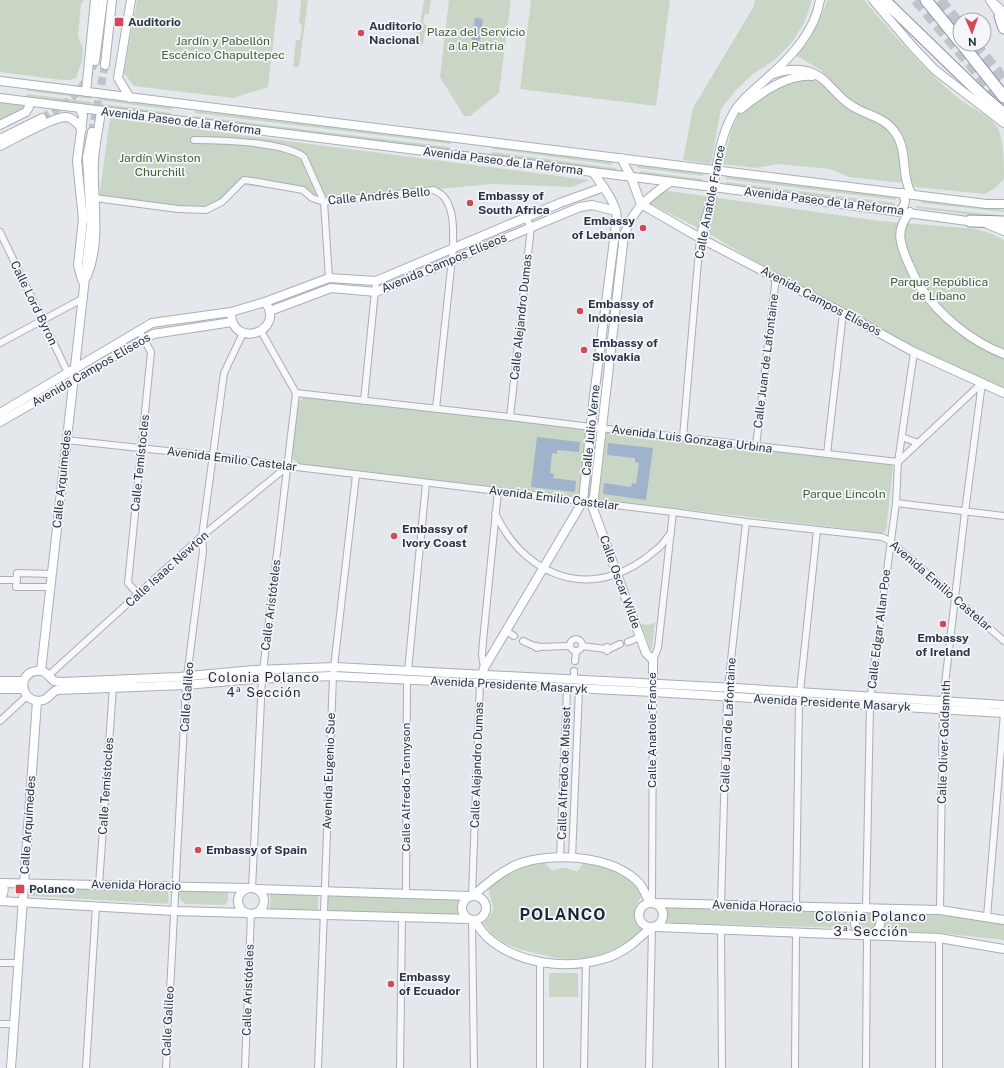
<svg xmlns="http://www.w3.org/2000/svg" width="1004" height="1068" font-family="'Public Sans',sans-serif">
<style>
.green{fill:#c9d6c5}
.water{fill:#9fb4cc}
.lines{fill:none;stroke-linecap:round;stroke-linejoin:round}
.secondary-tunnel{stroke:#bfc3cb;stroke-width:8;stroke-dasharray:8 4;stroke-linecap:butt}
.highway-tunnel{stroke:#bfc3cb;stroke-width:11;stroke-dasharray:11 5.5;stroke-linecap:butt}
.street-casing{stroke:#a9aeb7;stroke-width:8}
.secondary-casing{stroke:#a9aeb7;stroke-width:10}
.highway-casing{stroke:#8b94a3;stroke-width:13}
.street{stroke:#f7f8fa;stroke-width:6}
.secondary{stroke:#fff;stroke-width:8}
.highway{stroke:#fff;stroke-width:11}
.poi-dot{fill:#d1495b;stroke:#f4f6f9;stroke-width:1.5}
.labels{text-anchor:middle;dominant-baseline:central;stroke-width:3.5;stroke-linejoin:round;paint-order:stroke}
.poi-label{font-size:12px;font-weight:bold;fill:#2b3445;stroke:#f4f6f9;text-anchor:start}
.park-label{font-size:12px;fill:#3f6138;stroke:#f4f6f9}
.street-label{font-size:12px;fill:#2b3445;stroke:#f4f6f9}
.neighbourhood-label{font-size:13px;letter-spacing:1px;fill:#1d2536;stroke:#f4f6f9}
.district-label{font-size:16px;font-weight:bold;letter-spacing:1px;fill:#1d2536;stroke:#f4f6f9}
</style>
<rect width="100%" height="100%" fill="#e4e7ec"/>
<g class="green">
<path d="M0,0H84L81,4L78,36L83,49L82,61L76,78L70,80H62L0,72Z"/>
<path d="M137,0H278L268,87L233,98L134,86L124,73Z"/>
<path d="M301,0H308L299,67H293L296,40H300L302,25L299,22Z"/>
<path d="M424,0H431L429,14H425L423,22L428,27L427,31H425L423,45L417,46Z"/>
<path d="M449,0H511L499,93L470,116H464L440,77Z"/>
<path d="M531,0H670L656,106L520,89Z"/>
<path d="M755,0H812L805,21L793,41L776,59L752,75L735,91L721,109L711,164L683,160L693,108L754,6Z"/>
<path d="M827,0H864C893,34 923,69 957,97C969,107 991,116 998,128C1004,143 1004,162 1004,179L994,189L984,194L915,187L911,184L909,161L902,140L896,125L882,115L870,110L851,101L838,92L821,70L795,55C809,40 822,21 827,0Z"/>
<path d="M798,78C803,78 809,77 813,79C827,85 834,100 846,107C860,116 882,117 892,132C900,144 900,169 903,183L849,177L830,169L778,164L756,168L723,164L731,132L739,113L758,95Z"/>
<path d="M28,88L92,97V99L27,91Z"/>
<path d="M27,94L92,102L91,105L26,97Z"/>
<path d="M98,97L172,107V110L98,100Z"/>
<path d="M0,100L25,103L26,108L0,123Z"/>
<path d="M97,103L171,113V116L97,106Z"/>
<path d="M195,110L451,141V144L195,113Z"/>
<path d="M194,116L450,147V150L194,119Z"/>
<path d="M110,118L589,180L572,187L493,184L312,200L302,192L243,185L206,209L99,198Z"/>
<path d="M493,146L611,161L613,165L493,149Z"/>
<path d="M492,152L615,168L617,171L492,155Z"/>
<path d="M637,165L703,173V176L638,168Z"/>
<path d="M640,171L702,179V182L641,174Z"/>
<path d="M727,176L896,197V200L726,179Z"/>
<path d="M726,182L895,203V206L726,185Z"/>
<path d="M662,190L880,221L976,229L992,234L1004,240V390L915,348L853,313L775,273L706,232L647,202Z"/>
<path d="M921,200L1004,210V212L921,203Z"/>
<path d="M916,206L996,215L1004,217L972,215L916,208Z"/>
<path d="M304,397L508,419L891,464L893,468L886,531L882,533L498,487L299,465L292,458L297,403Z"/>
<path d="M655,622L652,649L651,650L641,624L649,625Z"/>
<path d="M543,861L552,870C557,871 560,867 565,868C570,868 572,871 578,871L584,862C607,867 631,874 642,896C634,908 630,918 644,928L628,943L603,954L587,958L570,959L556,958L522,950L504,943L492,934L483,923C502,907 488,904 489,886C505,870 521,865 543,861Z"/>
<path d="M25,885L166,889L168,892L169,902L166,904L32,896L25,895Z"/>
<path d="M179,888H225L228,892V901L225,905L186,904C179,901 178,895 179,888Z"/>
<path d="M268,891L318,893V910L266,912C272,905 272,900 268,891Z"/>
<path d="M328,895L458,899L457,917L328,914Z"/>
<path d="M666,904L848,910C849,913 849,926 848,928L674,923L666,921L667,914L664,908Z"/>
<path d="M886,912H937L1004,922V940L941,933L887,931L883,929V914Z"/>
<circle cx="867" cy="922" r="9"/>
<path d="M552,973H577L578,974V997H549V974Z"/>
</g>
<g class="water">
<path d="M475,18L483,19L478,50L470,49Z"/>
<path d="M537,437L580,442L579,452L557,450V454L552,453L550,473L554,474L553,478L576,481L575,492L531,487Z"/>
<path d="M608,443L653,448L646,500L603,494L604,483L631,487L632,483L636,484L639,463L635,462V458L607,455Z"/>
</g>
<g class="lines">
<g class="secondary-tunnel">
<path d="M42,118C69,103 84,91 95,61"/>
<path d="M92,132L105,65"/>
</g>
<g class="highway-tunnel">
<path d="M916,0L1004,104"/>
<path d="M940,0L960,25"/>
<path d="M975,44L1004,80"/>
</g>
<g class="street-casing">
<g id="street">
<path d="M995,3L1004,11"/>
<path d="M194,140C220,140 285,142 304,157L324,202L329,278"/>
<path d="M95,198L178,209L206,210L222,202L244,180L252,181L303,190L312,198L324,202L434,190C437,192 442,194 444,197C455,211 453,232 453,249L436,409"/>
<path d="M0,232L68,373"/>
<path d="M0,343L82,299"/>
<path d="M296,393L510,417L591,427L898,462"/>
<path d="M364,401L376,281"/>
<path d="M510,417L531,227L526,218"/>
<path d="M683,437L700,238"/>
<path d="M902,437L918,443"/>
<path d="M66,440L213,456L288,466L673,512L746,522L882,537L890,541L1004,641"/>
<path d="M756,446L776,277"/>
<path d="M827,454L843,313"/>
<path d="M898,462L982,383"/>
<path d="M896,503L1004,516"/>
<path d="M495,513C528,583 598,602 657,549C663,545 666,538 671,533"/>
<path d="M0,580H17"/>
<path d="M50,587H16L17,573L51,574"/>
<path d="M138,594L128,583L151,352L139,331"/>
<path d="M506,631L514,636"/>
<circle cx="576" cy="645" r="6"/>
<path d="M523,641L534,646H537V648"/>
<path d="M628,642L640,637"/>
<path d="M582,646L606,649"/>
<path d="M537,647L570,646"/>
<path d="M607,651L606,649L607,647L609,649L620,644"/>
<path d="M653,660L658,648L673,512"/>
<path d="M575,661L576,651"/>
<path d="M484,668L482,655L483,641L498,491"/>
<path d="M408,671L426,483"/>
<path d="M49,675L202,536L288,466"/>
<path d="M574,680V671"/>
<path d="M800,692L817,530"/>
<path d="M0,721L27,696"/>
<path d="M560,857L567,688"/>
<path d="M572,858L579,689"/>
<path d="M99,885L113,687"/>
<path d="M252,889L262,679L296,393L261,331"/>
<path d="M406,894L407,680"/>
<path d="M472,895L480,684"/>
<path d="M652,903L653,692"/>
<path d="M721,905L727,697L746,522"/>
<path d="M796,907L799,701"/>
<path d="M866,908L870,705L872,683L896,503L898,462L914,352"/>
<path d="M940,910L943,701L965,512L982,383"/>
<path d="M987,917L1004,713"/>
<path d="M472,920L474,1068"/>
<path d="M721,929L722,1068"/>
<path d="M0,963H19"/>
<path d="M0,1024H14"/>
<path d="M86,1068L96,906"/>
<path d="M166,1068L186,685L203,551L202,536L224,373L243,333"/>
<path d="M245,1068L251,913"/>
<path d="M318,1068L333,676L356,475"/>
<path d="M400,1068L402,917"/>
<path d="M540,1068V962"/>
<path d="M584,1068L586,962"/>
<path d="M649,1068L652,927"/>
<path d="M795,1068L796,932"/>
<path d="M866,1068L867,935"/>
<path d="M939,1068V938"/>
</g>
</g>
<g class="secondary-casing">
<g id="secondary">
<path d="M873,0L913,47L935,70L1004,123"/>
<path d="M990,0L1003,19"/>
<path d="M95,61L103,0"/>
<path d="M105,65L112,0"/>
<path d="M773,74C793,67 812,68 827,83C835,91 842,100 852,106C866,115 884,117 894,131C909,150 900,175 912,195"/>
<path d="M0,81L986,204H1004"/>
<path d="M86,92L95,0"/>
<path d="M0,98L713,187L975,222"/>
<path d="M130,98L118,78L131,0"/>
<path d="M80,108L83,116L77,161L83,219L78,265L82,280"/>
<path d="M741,109C759,94 788,74 812,76"/>
<path d="M0,125L26,112L29,107V102"/>
<path d="M0,139L42,118"/>
<path d="M0,146C14,139 51,118 65,117C73,117 78,124 82,129"/>
<path d="M621,158L631,177L641,204"/>
<path d="M641,204L700,238L843,313L914,352L1004,393"/>
<path d="M899,211C906,205 907,200 902,193"/>
<path d="M910,212C896,229 899,241 907,260C911,269 915,279 921,288C940,316 972,342 1004,354"/>
<path d="M987,224L1004,231"/>
<path d="M700,238C703,227 707,216 710,205C717,174 717,141 734,112C741,100 754,90 764,81C788,60 815,33 820,0"/>
<path d="M87,276C102,240 92,198 94,160C95,144 99,127 101,111"/>
<path d="M265,302L329,278L376,281L560,203L604,187"/>
<path d="M265,302C287,331 231,351 231,312Z"/>
<path d="M270,311L331,288L376,292L580,207L592,205L616,211"/>
<path d="M0,413L152,323L231,312"/>
<path d="M0,422L153,334L232,322"/>
<path d="M41,671L91,224L87,157L92,132"/>
<path d="M481,679L484,668L583,501L593,404L617,217C615,200 602,186 593,172"/>
<path d="M0,681H23"/>
<path d="M0,689H23"/>
<path d="M653,689V660L646,653L640,637L591,503L594,497L624,235C635,206 647,199 670,182"/>
<path d="M1004,705L735,688L335,667L253,670L179,677L63,682C61,682 57,682 54,681C48,676 46,669 36,671C15,674 22,706 43,700C49,699 51,692 57,690L186,685L253,679L333,676L653,692L1004,713"/>
<path d="M0,883L247,888"/>
<path d="M0,883C6,888 4,893 0,899"/>
<circle cx="251" cy="901" r="13"/>
<path d="M256,889L470,896"/>
<path d="M474,895C487,883 500,872 516,865C550,851 614,855 640,884C644,890 647,897 650,903"/>
<circle cx="474" cy="908" r="12"/>
<path d="M0,901L174,911L246,913"/>
<circle cx="651" cy="915" r="12"/>
<path d="M654,903L940,910L1004,920"/>
<path d="M861,908C852,917 852,929 864,934"/>
<path d="M255,913L469,919"/>
<path d="M474,920C478,926 482,932 487,937C517,964 565,970 603,959C622,954 637,941 651,927"/>
<path d="M655,927L939,938L1004,949"/>
<path d="M870,935C883,929 884,916 873,909"/>
<path d="M11,1068L37,701"/>
</g>
</g>
<g class="highway-casing">
<g id="highway">
<path d="M884,0L984,97L1004,114"/>
<path d="M926,0L960,42"/>
<path d="M1000,16L1004,28"/>
<path d="M962,44L1004,97"/>
<path d="M970,221L1004,222"/>
</g>
</g>
<use href="#street" class="street"/>
<use href="#secondary" class="secondary"/>
<use href="#highway" class="highway"/>
</g>
<g class="poi-dot">
<rect x="114" y="17" width="10" height="10" rx="2"/>
<circle cx="361" cy="33" r="4"/>
<circle cx="470" cy="203" r="4"/>
<circle cx="643" cy="228" r="4"/>
<circle cx="580" cy="311" r="4"/>
<circle cx="584" cy="350" r="4"/>
<circle cx="394" cy="536" r="4"/>
<circle cx="943" cy="624" r="4"/>
<circle cx="198" cy="850" r="4"/>
<rect x="15" y="884" width="10" height="10" rx="2"/>
<circle cx="391" cy="984" r="4"/>
</g>
<g class="labels">
<g class="poi-label">
<text x="128" y="22">Auditorio</text>
<text x="369" y="26">Auditorio<tspan x="369" dy="14">Nacional</tspan></text>
<text x="478" y="196">Embassy of<tspan x="478" dy="14">South Africa</tspan></text>
<text x="635" y="221" text-anchor="end">Embassy<tspan x="635" dy="14">of Lebanon</tspan></text>
<text x="588" y="304">Embassy of<tspan x="588" dy="14">Indonesia</tspan></text>
<text x="592" y="343">Embassy of<tspan x="592" dy="14">Slovakia</tspan></text>
<text x="402" y="529">Embassy of<tspan x="402" dy="14">Ivory Coast</tspan></text>
<text x="943" y="638" text-anchor="middle">Embassy<tspan x="943" dy="14">of Ireland</tspan></text>
<text x="206" y="850">Embassy of Spain</text>
<text x="29" y="889">Polanco</text>
<text x="399" y="977">Embassy<tspan x="399" dy="14">of Ecuador</tspan></text>
</g>
<g class="park-label">
<text x="476" y="32">Plaza del Servicio<tspan x="476" dy="14">a la Patria</tspan></text>
<text x="223" y="41">Jardín y Pabellón<tspan x="223" dy="14">Escénico Chapultepec</tspan></text>
<text x="160" y="158">Jardín Winston<tspan x="160" dy="14">Churchill</tspan></text>
<text x="939" y="282">Parque República<tspan x="939" dy="14">de Líbano</tspan></text>
<text x="844" y="494">Parque Lincoln</text>
</g>
<g class="street-label">
<text transform="translate(181 121) rotate(7)">Avenida Paseo de la Reforma</text>
<text transform="translate(503 161) rotate(7)">Avenida Paseo de la Reforma</text>
<text transform="translate(379 196) rotate(-5)">Calle Andrés Bello</text>
<text transform="translate(824 201) rotate(7)">Avenida Paseo de la Reforma</text>
<text transform="translate(710 202) rotate(-79)">Calle Anatole France</text>
<text transform="translate(444 263) rotate(-23)">Avenida Campos Elíseos</text>
<text transform="translate(821 301) rotate(28)">Avenida Campos Elíseos</text>
<text transform="translate(34 303) rotate(64)">Calle Lord Byron</text>
<text transform="translate(521 317) rotate(-84)">Calle Alejandro Dumas</text>
<text transform="translate(766 361) rotate(-83)">Calle Juan de Lafontaine</text>
<text transform="translate(91 370) rotate(-30)">Avenida Campos Elíseos</text>
<text transform="translate(591 430) rotate(-84)">Calle Julio Verne</text>
<text transform="translate(692 439) rotate(7)">Avenida Luis Gonzaga Urbina</text>
<text transform="translate(232 459) rotate(7)">Avenida Emilio Castelar</text>
<text transform="translate(140 463) rotate(-84)">Calle Temístocles</text>
<text transform="translate(62 479) rotate(-84)">Calle Arquímedes</text>
<text transform="translate(554 498) rotate(7)">Avenida Emilio Castelar</text>
<text transform="translate(167 569) rotate(-42)">Calle Isaac Newton</text>
<text transform="translate(620 582) rotate(70)">Calle Oscar Wilde</text>
<text transform="translate(941 586) rotate(41)">Avenida Emilio Castelar</text>
<text transform="translate(271 605) rotate(-83)">Calle Aristóteles</text>
<text transform="translate(879 629) rotate(-83)">Calle Edgar Allan Poe</text>
<text transform="translate(509 685) rotate(3)">Avenida Presidente Masaryk</text>
<text transform="translate(187 697) rotate(-86)">Calle Galileo</text>
<text transform="translate(832 703) rotate(3)">Avenida Presidente Masaryk</text>
<text transform="translate(728 725) rotate(-87)">Calle Juan de Lafontaine</text>
<text transform="translate(652 730) rotate(-90)">Calle Anatole France</text>
<text transform="translate(944 742) rotate(-88)">Calle Oliver Goldsmith</text>
<text transform="translate(477 765) rotate(-88)">Calle Alejandro Dumas</text>
<text transform="translate(329 771) rotate(-88)">Avenida Eugenio Sue</text>
<text transform="translate(564 773) rotate(-88)">Calle Alfredo de Musset</text>
<text transform="translate(106 786) rotate(-86)">Calle Temístocles</text>
<text transform="translate(406 787) rotate(-90)">Calle Alfredo Tennyson</text>
<text transform="translate(28 825) rotate(-86)">Calle Arquímedes</text>
<text transform="translate(136 885) rotate(1)">Avenida Horacio</text>
<text transform="translate(757 906) rotate(2)">Avenida Horacio</text>
<text transform="translate(248 990) rotate(-88)">Calle Aristóteles</text>
<text transform="translate(168 1021) rotate(-87)">Calle Galileo</text>
</g>
<g class="neighbourhood-label">
<text x="264" y="677">Colonia Polanco<tspan x="264" dy="15">4ª Sección</tspan></text>
<text x="871" y="916">Colonia Polanco<tspan x="871" dy="15">3ª Sección</tspan></text>
</g>
<g class="district-label">
<text x="563" y="914">POLANCO</text>
</g>
</g>
<g transform="translate(972 32) rotate(178)"><circle r="19" fill="#f4f6f9" stroke="#a4a8b1"/>
<path d="M0-3L7 15L0 10L-7 15Z" fill="#d1495b"/>
<text y="-6" font-size="11" font-weight="bold" text-anchor="middle" fill="#2b3445">N</text>
</g>
</svg>
